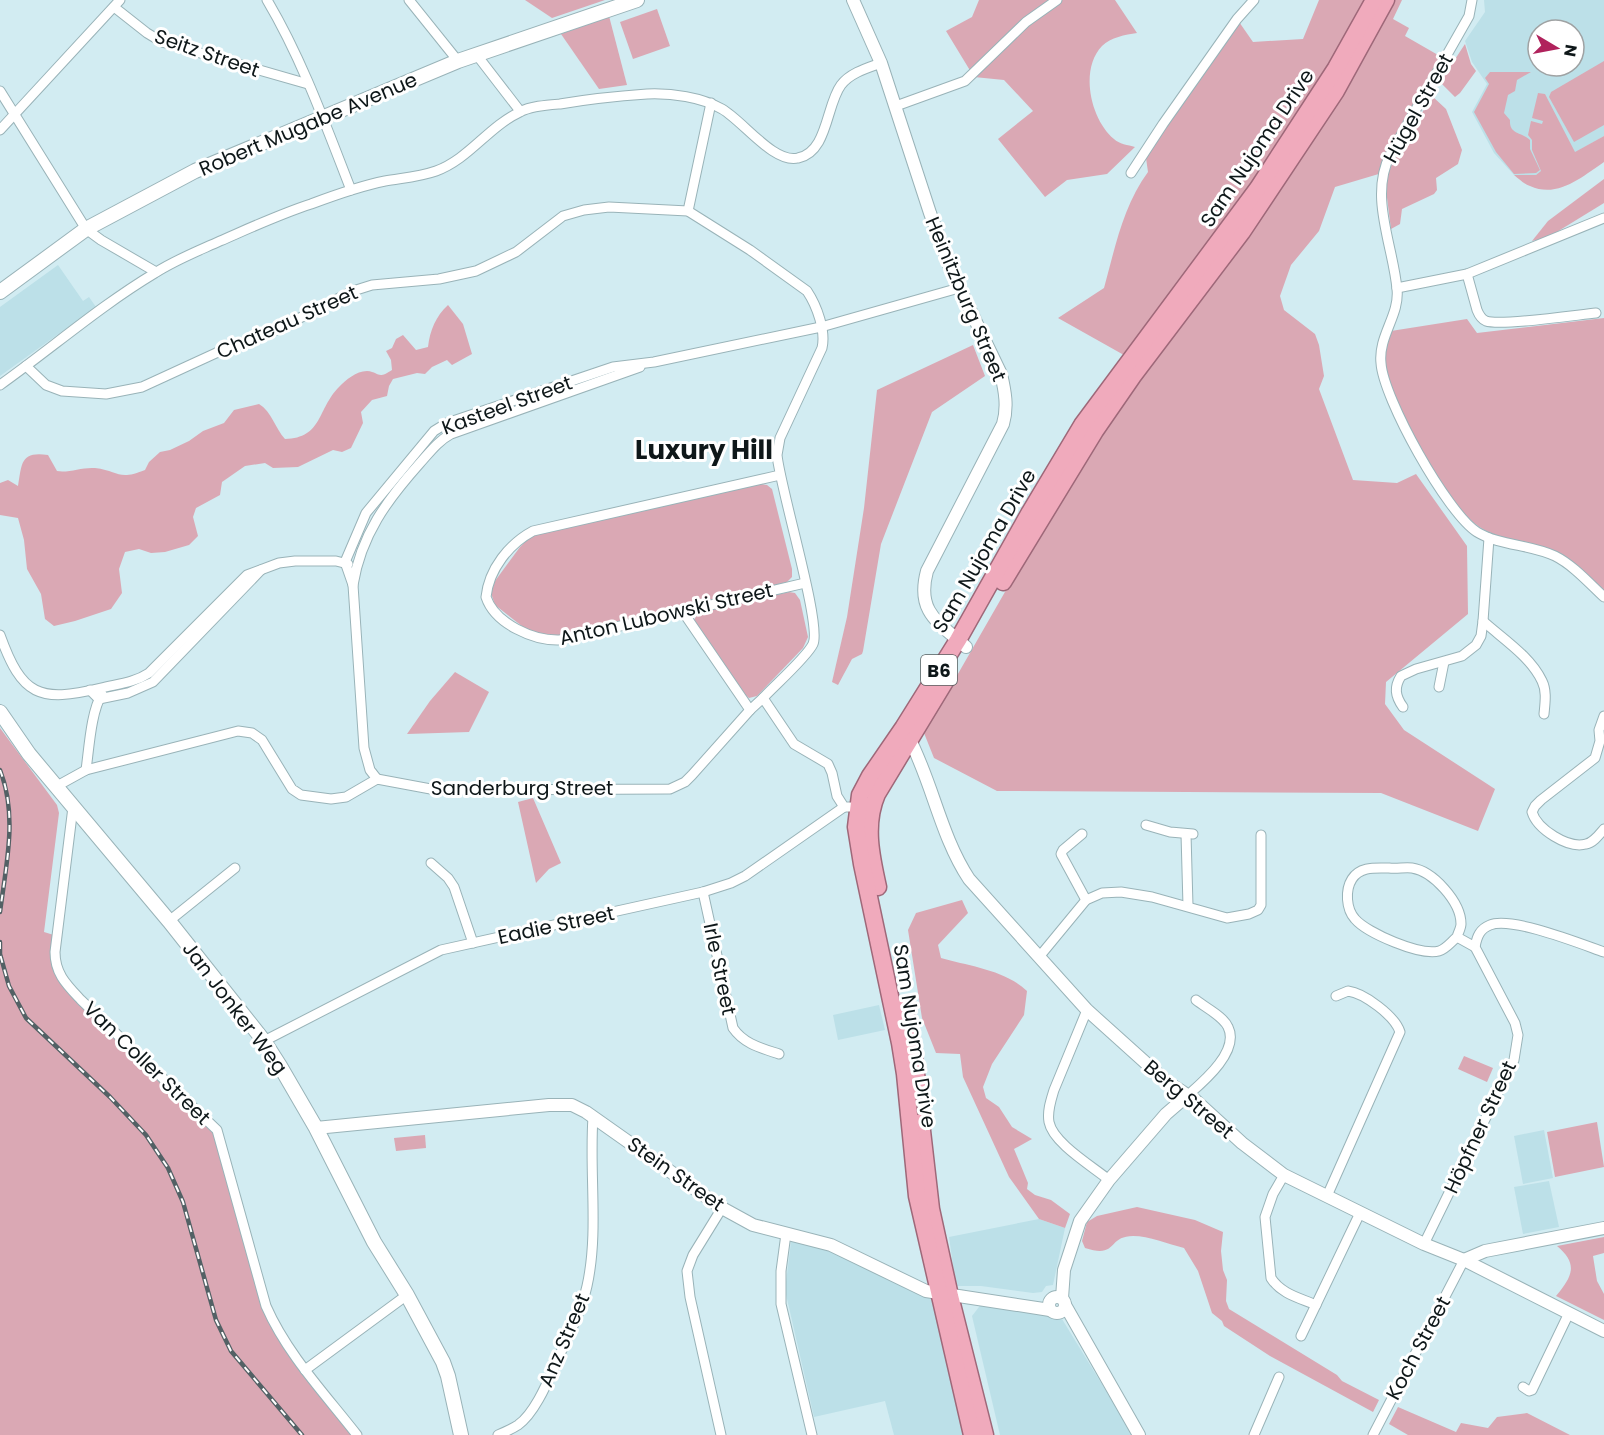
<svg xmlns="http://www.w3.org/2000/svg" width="1604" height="1435" font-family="Poppins,sans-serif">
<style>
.built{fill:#bce0e8;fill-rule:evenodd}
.green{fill:#daa8b4}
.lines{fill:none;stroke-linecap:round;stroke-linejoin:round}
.minor-casing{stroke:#99b3b8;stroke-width:11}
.tertiary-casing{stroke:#99b3b8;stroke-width:14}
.secondary-casing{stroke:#99b3b8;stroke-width:16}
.trunk-casing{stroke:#9e6879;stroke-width:19}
.minor{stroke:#fff;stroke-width:9}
.tertiary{stroke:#fff;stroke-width:12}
.secondary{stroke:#fff;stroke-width:14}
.trunk{stroke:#f0aabc;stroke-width:16}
.rail-casing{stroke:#536165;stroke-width:4.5}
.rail{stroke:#fff;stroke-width:2;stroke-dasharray:7;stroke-linecap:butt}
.labels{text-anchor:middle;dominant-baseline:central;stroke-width:6;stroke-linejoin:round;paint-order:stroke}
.shield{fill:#fff;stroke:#565d5e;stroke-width:1.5}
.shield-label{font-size:18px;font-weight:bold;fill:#0e1719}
.street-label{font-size:20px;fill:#0e1719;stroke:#fff}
.district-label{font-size:26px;font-weight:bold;fill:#0e1719;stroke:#fff}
</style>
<rect width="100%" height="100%" fill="#d2ecf2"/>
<g class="built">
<path d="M1484,0H1604V136L1536,175H1514L1494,153L1472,112L1487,84L1472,62L1465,41L1485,12ZM1538,30H1574V66H1538Z"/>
<path d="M58,265L83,301L89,297L96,307L0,376V307Z"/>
<path d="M879,1005L885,1030L838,1040L833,1015Z"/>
<path d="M1544,1130L1553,1178L1523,1184L1514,1136Z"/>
<path d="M1549,1181L1559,1227L1523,1234L1514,1187Z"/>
<path d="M1039,1219L1065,1228L1053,1285L1046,1286L1042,1292L1033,1293L981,1286H956L949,1237Z"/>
<path d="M797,1236L938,1294L972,1435H894L885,1401L814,1417L785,1290L791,1242Z"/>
<path d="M982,1303L1062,1319L1133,1435H1000L972,1316Z"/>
</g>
<g class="green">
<path d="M525,0H605L552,18Z"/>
<path d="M979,0H1115L1137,33C1125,35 1111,37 1102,46C1079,70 1091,120 1114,139C1119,144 1128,145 1135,147L1107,174L1067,180L1045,197L998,139L1033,111L1004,80L974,77L946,31L972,17Z"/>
<path d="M1319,0H1370L1337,61L1131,359L1058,318L1104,288C1115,248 1123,206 1148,172L1145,151L1237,19L1253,42L1303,39Z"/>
<path d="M1393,0H1402L1393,19L1409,28L1405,36L1445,59L1382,173L1335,187L1319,231L1291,265L1280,296L1284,310L1315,334L1319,345L1324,376L1319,389L1353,480L1397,483L1416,474L1467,546L1468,614L1386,682L1385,704L1404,730L1495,789L1478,831L1381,793L997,791L934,758L924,733L1072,475Z"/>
<path d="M657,9L670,46L633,59L620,22Z"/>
<path d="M609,16L627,85L599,89L561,34Z"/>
<path d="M1465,44L1471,64L1476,71L1460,93L1455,97L1440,82Z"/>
<path d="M1604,61V125L1574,142L1549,97L1551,92Z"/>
<path d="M1490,72H1531L1517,80L1515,91L1508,95L1504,113L1510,120C1509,135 1522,132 1530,140V149L1540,170L1536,173L1514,174L1496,152L1474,112L1489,84L1485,78Z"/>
<path d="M1538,93L1545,94L1575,152L1604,136V162C1583,176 1558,199 1530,186C1524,184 1519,179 1514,175H1536L1541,171L1532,150V140L1528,135L1531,121L1542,124L1543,121L1532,118Z"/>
<path d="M1432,96L1446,109L1462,150L1458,164L1436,178L1437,190L1434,194L1402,209L1400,224L1391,229L1385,182L1392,164Z"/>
<path d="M1604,179V203L1547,238L1532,241L1548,221Z"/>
<path d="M448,305L463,324L472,354L452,365L447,360L432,367L425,374L417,373L393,379L389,386L387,396L372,400L361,412L363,423L351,448L342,452L333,450L298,467L273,468L265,463L245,466L222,482L220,495L196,508L193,517L198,536L189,545L165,552L151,553L139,549L125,552L119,569L122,593L111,609L75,621L54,626L45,619L41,594L27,569L24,540L18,518L0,515V483L8,480L18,486C22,464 20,451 48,455L57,471C69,473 82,467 95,468C119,471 118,481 145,470L149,462L160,452L170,450L189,441L203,431L224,423L234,410L259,404C272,412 275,428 285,439C323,438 317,409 339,387C346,380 356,371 367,371C380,372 377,380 392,370L391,360L386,351L392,348L396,339L403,335L416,350L428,347C430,330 436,316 448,305Z"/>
<path d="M1604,318V592C1592,581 1573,560 1559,553C1555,550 1547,549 1542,548C1520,541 1492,538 1474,523C1446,500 1386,398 1384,362C1383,351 1387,341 1391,331L1467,319L1477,333Z"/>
<path d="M973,345L985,376L932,412L881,544L863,651L862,654L852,659L838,685L832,682L847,617L864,508L877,390Z"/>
<path d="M760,484L767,485L772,489L792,569V577L787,582L559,636L541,635L527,630L495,605L491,593L495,581L520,547L530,537L544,531Z"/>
<path d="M789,592L795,593L800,600L808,637L803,648L757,696L749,698L743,693L694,620L698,613Z"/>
<path d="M455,672L489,692L469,732L407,734L430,701Z"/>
<path d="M0,728L57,805L59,813L44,932L57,936V970L211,1123L275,1327L357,1435H0Z"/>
<path d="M533,798L561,863L549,869L536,883L518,802Z"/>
<path d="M962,900L968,913L938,945L941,958C969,966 1005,970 1027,991L1024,1015L992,1064L983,1087L986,1098L999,1107L1012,1127L1032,1139L1014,1149L1028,1183L1027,1189L1035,1195L1051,1200L1070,1214L1065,1228L1039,1219L1009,1177L963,1077L960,1054L936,1053L922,1018L908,930L916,913Z"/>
<path d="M1464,1056L1493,1068L1487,1082L1458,1069Z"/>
<path d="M1597,1122L1604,1167L1555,1177L1547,1132Z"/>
<path d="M425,1135L426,1148L396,1151L394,1138Z"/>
<path d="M1137,1207L1195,1220L1223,1232L1221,1251L1223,1270L1227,1280L1226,1301L1229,1309L1337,1375L1342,1381L1379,1400L1373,1412L1270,1356L1224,1326L1222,1321L1212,1313L1198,1271L1184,1248C1168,1244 1149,1236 1133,1236C1107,1236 1118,1259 1085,1248L1082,1241L1087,1222L1097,1216Z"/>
<path d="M1604,1237V1253L1593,1256L1597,1281L1604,1294V1320L1556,1296C1572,1277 1579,1264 1557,1246Z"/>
<path d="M1398,1407L1456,1432L1461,1423L1488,1428L1497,1417L1527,1413L1570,1435H1408L1389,1424Z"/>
</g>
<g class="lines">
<g class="minor-casing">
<g id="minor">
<path d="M267,0C302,59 326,126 351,190"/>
<path d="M409,0L458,61"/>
<path d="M1472,0L1469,16L1390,155C1369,197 1393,245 1397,289C1400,315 1378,336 1381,363C1383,398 1447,513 1477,532C1500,546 1530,544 1555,556C1573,565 1589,583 1604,597"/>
<path d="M114,7L147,33L162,42L308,84"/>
<path d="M476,54L520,111"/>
<path d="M0,91L86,229L101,240L156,272"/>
<path d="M896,106L965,81L1026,22L1057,0"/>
<path d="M0,130L120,0"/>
<path d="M1131,173L1163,124L1237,19L1254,0"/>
<path d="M688,211L711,103"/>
<path d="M1467,274L1477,310C1479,315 1481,319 1486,321C1501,326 1576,315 1596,313"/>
<path d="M1397,288L1467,274L1604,218"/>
<path d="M26,366L46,385L62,391L106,394L142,387L216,353L276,330L353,291L372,285L439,279L476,271L516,252L563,216L584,210L609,207L688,211L750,250L807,291C817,306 826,331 822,348L780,438L777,455C780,488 822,625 813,644C807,657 774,686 763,698"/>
<path d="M0,385C52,348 100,306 155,273C175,260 198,251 220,241C250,228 280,214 311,204C335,195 360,186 385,181C402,178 419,177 436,171C469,159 488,127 520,112C531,106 547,105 560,104C589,99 618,96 647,94C672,93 701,97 722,109C743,121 774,164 798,158C828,152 826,105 841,85C850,73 867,68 881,63"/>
<path d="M780,475L533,531C509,544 489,569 486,597C495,624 534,641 560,640L805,583"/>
<path d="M353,585L345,562L366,513L434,431L447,423L613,367L654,362L821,327L959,288"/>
<path d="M683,612L750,710L763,698L794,744L828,764L832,773L837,796L844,807H850"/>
<path d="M1483,621C1503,639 1530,656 1542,681C1547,691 1545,703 1544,714"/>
<path d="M0,635C22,696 39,703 101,688C117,684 134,683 149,673L247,575L279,563L295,561H336L348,564"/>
<path d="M1439,687L1444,662"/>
<path d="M90,690L99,699L128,693L153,682L261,570"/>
<path d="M1403,707C1395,696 1394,687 1401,676L1416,669L1462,656L1476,645L1481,636L1483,621L1489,538"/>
<path d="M1604,716L1599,730L1600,741L1595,758L1541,800L1535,806L1532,812C1537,829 1568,849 1586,844C1593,843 1599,835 1604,829"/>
<path d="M86,770C89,749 91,711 102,694"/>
<path d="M377,779L370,770L364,748L353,585C361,535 387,500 420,463C430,452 438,441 451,434L640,367"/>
<path d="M57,786L86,770L238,731L252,733L262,740L292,789L301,795L331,799L346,797L377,779L436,790L670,789L685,782L692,775L750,710"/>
<path d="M73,807L55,952C55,974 67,985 81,1000L217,1130L266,1306C287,1354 325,1394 357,1435"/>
<path d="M1146,825L1170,832L1193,834"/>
<path d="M1082,834L1063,850L1061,854L1086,900"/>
<path d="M1186,834L1188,906"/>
<path d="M431,863L448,878L454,887L473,943"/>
<path d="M703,892L733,1028C744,1044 761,1048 779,1054"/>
<path d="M169,921L235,868"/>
<path d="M1457,937C1458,933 1461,928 1461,924C1461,902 1433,871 1412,868C1405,867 1397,869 1389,868C1376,868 1360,866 1352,879C1345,890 1346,909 1355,919C1367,933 1420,956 1439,951C1446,949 1451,942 1457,937L1475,947"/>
<path d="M1039,957L1086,900L1102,893L1121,892L1152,897L1227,918L1249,914L1258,910L1261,905V835"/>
<path d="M1087,1010L1054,1090C1051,1100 1047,1111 1049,1122C1053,1143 1092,1166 1109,1180"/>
<path d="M264,1041L441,950L703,892L731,883L745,876L844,807"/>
<path d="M1188,1095C1203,1082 1240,1051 1228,1027C1223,1016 1206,1008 1196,1000"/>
<path d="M1284,1175L1273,1194L1265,1217L1271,1278C1281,1294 1300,1298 1316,1305"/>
<path d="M1327,1196L1400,1032C1395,1016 1364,993 1348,991L1336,996"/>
<path d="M786,1234L781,1271V1304L812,1435"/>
<path d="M1424,1244L1514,1060L1518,1035L1515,1023L1475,947C1477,936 1480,929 1490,925C1511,916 1581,944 1604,952"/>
<path d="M1301,1336L1360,1213"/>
<path d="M305,1370L407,1295"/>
<path d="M1523,1387L1529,1391L1532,1390L1569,1313"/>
<path d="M498,1435C505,1432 512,1429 518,1425C535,1413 548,1381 556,1363C567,1338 581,1313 587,1286C599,1232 589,1173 593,1117"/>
<path d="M721,1435L690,1297L687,1271L693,1255L722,1208"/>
<path d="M1254,1435L1279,1377"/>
<path d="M1373,1435L1464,1260"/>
</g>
</g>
<g class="tertiary-casing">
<g id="tertiary">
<path d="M853,0L881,63L930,213L951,270L1001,374C1005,391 1008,407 1003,424L927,571C916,612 938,622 966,647"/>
<path d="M907,734C932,780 940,835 969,879L1087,1010L1167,1082L1195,1100L1242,1143L1284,1175L1424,1244L1464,1260L1604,1331"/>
<path d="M316,1128L549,1105H572L586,1112L722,1208L753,1225L831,1245L926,1291L1050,1310"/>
<path d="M1464,1260L1485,1251L1604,1228"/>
<circle cx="1057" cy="1305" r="8"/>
<path d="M1062,1298L1064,1270L1080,1221L1109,1180L1166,1114L1188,1095"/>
<path d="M1065,1305L1139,1435"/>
</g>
</g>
<g class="secondary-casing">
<g id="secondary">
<path d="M0,292L86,229L195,171L458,61L637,0"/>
<path d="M0,712L29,754L169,921L264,1041L280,1066L316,1128L374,1242L407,1295L443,1362L448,1376L461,1435"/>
</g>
</g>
<g class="trunk-casing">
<g id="trunk">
<path d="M1003,582L1095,431L1133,376L1242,232L1336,91L1386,0"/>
<path d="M878,887C871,856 864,824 877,794L946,680"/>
<path d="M904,1006L913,1048L918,1090"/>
<path d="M921,1122L931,1209L950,1296L985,1435"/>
<path d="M972,1435L917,1196L905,1074L900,1043L862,864L856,827L860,795L870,776L903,728L958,640L1030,512L1082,425L1258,188L1336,68L1374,0"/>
</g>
</g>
<use href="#minor" class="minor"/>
<use href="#tertiary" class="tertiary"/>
<use href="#secondary" class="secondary"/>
<use href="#trunk" class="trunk"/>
<g class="rail-casing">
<g id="rail">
<path d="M0,770C18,816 6,865 0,912"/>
<path d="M0,942V954L9,986L26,1018L110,1097L146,1135L168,1168L183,1202L216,1320L231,1351L302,1435"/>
</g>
</g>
<use href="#rail" class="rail"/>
</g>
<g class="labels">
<rect class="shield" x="921" y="655" width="36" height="30" rx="4.5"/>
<g class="shield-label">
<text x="939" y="670">B6</text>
</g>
<g class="street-label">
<text transform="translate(207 53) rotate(19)">Seitz Street</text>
<text transform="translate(1418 108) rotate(-61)">Hügel Street</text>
<text transform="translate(308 124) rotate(-23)">Robert Mugabe Avenue</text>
<text transform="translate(1257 148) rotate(-56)">Sam Nujoma Drive</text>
<text transform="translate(966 299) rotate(67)">Heinitzburg Street</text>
<text transform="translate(287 322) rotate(-24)">Chateau Street</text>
<text transform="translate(507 405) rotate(-20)">Kasteel Street</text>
<text transform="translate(984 551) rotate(-60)">Sam Nujoma Drive</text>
<text transform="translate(666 614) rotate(-13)">Anton Lubowski Street</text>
<text x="522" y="788">Sanderburg Street</text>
<text transform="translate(556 925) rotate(-12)">Eadie Street</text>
<text transform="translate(720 969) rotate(78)">Irle Street</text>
<text transform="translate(235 1008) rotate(53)">Jan Jonker Weg</text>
<text transform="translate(915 1036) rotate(81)">Sam Nujoma Drive</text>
<text transform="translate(147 1063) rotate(44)">Van Coller Street</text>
<text transform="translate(1189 1099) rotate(40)">Berg Street</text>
<text transform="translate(1480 1127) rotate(-65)">Höpfner Street</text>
<text transform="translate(676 1174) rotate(35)">Stein Street</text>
<text transform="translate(564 1340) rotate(-67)">Anz Street</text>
<text transform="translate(1418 1348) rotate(-62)">Koch Street</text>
</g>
<g class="district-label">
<text x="704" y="450">Luxury Hill</text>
</g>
</g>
<g transform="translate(1556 48) rotate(100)"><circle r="28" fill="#ffffff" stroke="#9fa2a3" stroke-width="1.5"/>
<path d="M0-4.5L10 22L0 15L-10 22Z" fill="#b0225c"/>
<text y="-9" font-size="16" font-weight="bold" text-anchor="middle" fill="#0e1719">N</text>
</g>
</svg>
